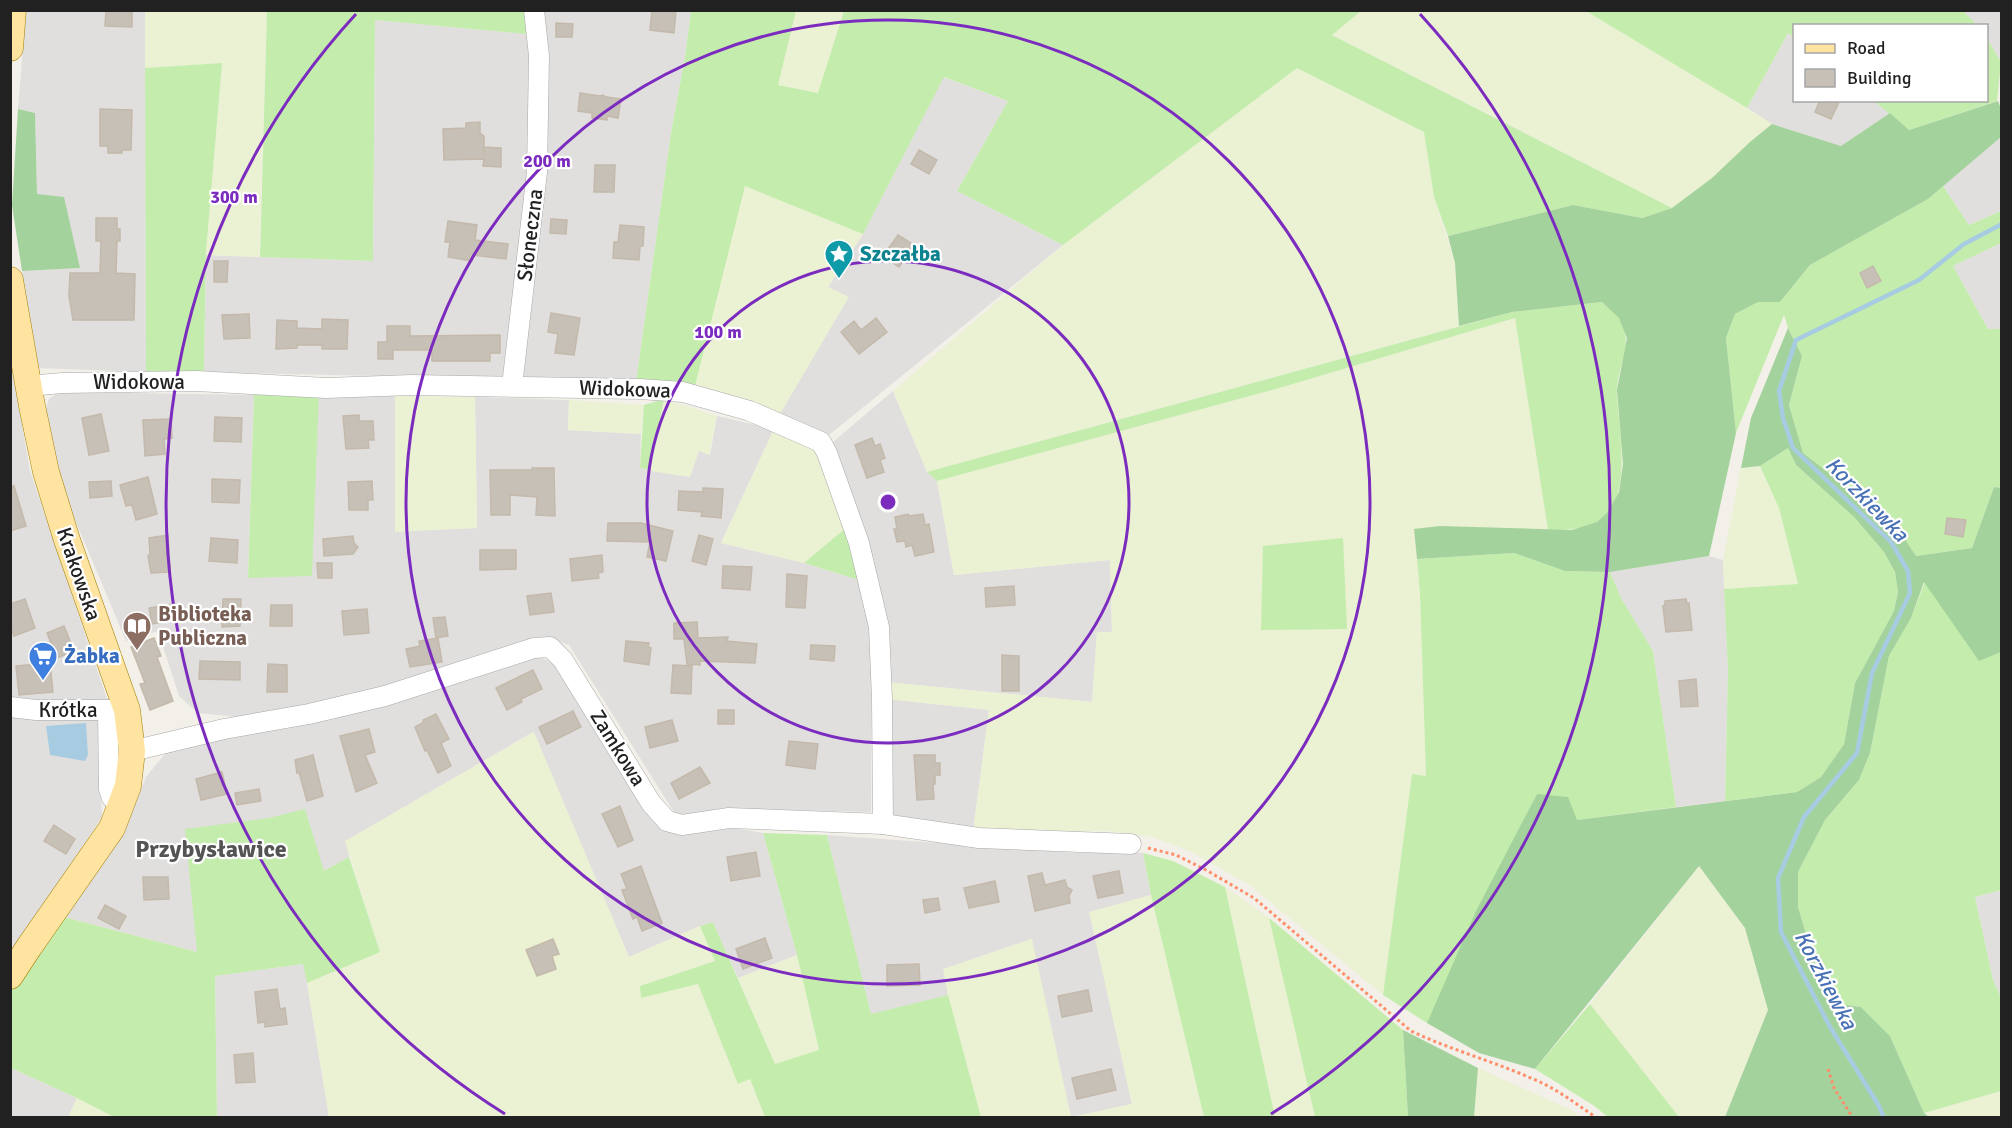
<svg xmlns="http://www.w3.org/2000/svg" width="2012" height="1128" font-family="Signika,sans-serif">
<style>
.residential{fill:#e0dfde}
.farmland{fill:#ebf1d3}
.grass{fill:#c4edad}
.forest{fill:#a4d29c}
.water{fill:#a7cce1}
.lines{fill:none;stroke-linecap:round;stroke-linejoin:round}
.stream{stroke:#a7cce1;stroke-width:4.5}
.building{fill:#c7c0b7;stroke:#c4b9aa;stroke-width:1.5}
.minor-casing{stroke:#a8a8a8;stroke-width:21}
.major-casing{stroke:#9f7f00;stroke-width:27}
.path{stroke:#ff8f6c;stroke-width:3;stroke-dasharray:3 3;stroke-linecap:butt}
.minor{stroke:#fff;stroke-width:20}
.major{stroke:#ffe3a0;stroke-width:26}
.ring{fill:none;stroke:#7b2cbf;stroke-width:3}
.labels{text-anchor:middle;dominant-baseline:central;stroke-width:4.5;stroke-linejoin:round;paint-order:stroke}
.street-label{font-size:21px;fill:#212121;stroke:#fff}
.culture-label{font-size:21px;font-weight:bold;fill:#0d838f;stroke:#fff;text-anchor:start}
.education-label{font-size:21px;font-weight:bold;fill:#785e54;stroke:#fff;text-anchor:start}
.shop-label{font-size:21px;font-weight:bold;fill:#366cbe;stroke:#fff;text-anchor:start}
.water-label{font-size:22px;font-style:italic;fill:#4971b6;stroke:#fff}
.quarter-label{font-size:24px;font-weight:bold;fill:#545454;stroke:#fff}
.centre{fill:#7b2cbf;stroke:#fff;stroke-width:3}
.ring-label{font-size:18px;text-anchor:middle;font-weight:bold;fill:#7b2cbf;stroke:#fff;stroke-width:4.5;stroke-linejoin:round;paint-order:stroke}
</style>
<rect width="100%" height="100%" fill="#f2f0e8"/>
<g class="residential">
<path d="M26,11H145L146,372L35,368L22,271L80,268L37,194L35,113L18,109Z"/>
<path d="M526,11H691L685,57L671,133L636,382L204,372L206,255L373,261L375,20L527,34Z"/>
<path d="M1962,11H2001V62L1987,38L1986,26L1977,25Z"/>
<path d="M1788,33L1794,38V100L1874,101L1890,113L1841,146L1772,124L1747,108Z"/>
<path d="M943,77L1008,101L957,191L1063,245L829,435L780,414L848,297L828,287L863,234Z"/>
<path d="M2001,137V211L1969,225L1943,186Z"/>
<path d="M2001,243V329H1988L1953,266Z"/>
<path d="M10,357L30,471L107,699L67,705L11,700Z"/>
<path d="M893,391L927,472L937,481L954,575L1110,560L1112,632H1097L1092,702L886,682L861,521L833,442Z"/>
<path d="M59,392L254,395L248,577L319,393L395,396V531L477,528L475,397L569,400L568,430L641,434L640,468L690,477L699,450L710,455L717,416L774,429L721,543L804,563L862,581L872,635L871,812L751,809L677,817L569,645L544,637L371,692L248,718L198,713L179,696L158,631L126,641L68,503L44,413L49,399Z"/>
<path d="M1709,556L1723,560L1728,670L1725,801L1676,807L1653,651L1621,598L1610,572Z"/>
<path d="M536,653L561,670L662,825L729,827L763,833L797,955L738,978L713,922L700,926L629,957L533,732L346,841L349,857L324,871L282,816L269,818L197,952L64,917L125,829L146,777L169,749Z"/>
<path d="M887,699L989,710L973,832L890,820Z"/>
<path d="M11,713L98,718L102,817L11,952Z"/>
<path d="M827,835L1077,853H1143L1151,895L1090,912L1132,1104L1071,1117L1031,939L944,969L948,995L871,1015Z"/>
<path d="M2001,890V997L1993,980L1975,897Z"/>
<path d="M304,964L329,1117H217L215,976Z"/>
<path d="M11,1068L77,1098L68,1117L11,1118Z"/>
</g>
<g class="farmland">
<path d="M145,11H267L259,257L206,255L222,63L145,68Z"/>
<path d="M796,11H844L819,93L778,85Z"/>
<path d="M1361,11H1586L1747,108L1772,124L1712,178L1672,208L1331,34Z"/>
<path d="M1297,68L1424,132L1434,197L1455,263L1459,326L927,472L893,391L1063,245Z"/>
<path d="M745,185L863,234L828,287L849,297L780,414L695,386Z"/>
<path d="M1515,318L1548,530H1414L1420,594L1426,776L1412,774L1383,995L1251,886L1190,851L1152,837L1109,831L973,832L989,710L887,699L886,682L1092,702L1097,632H1112L1110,560L954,575L937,481L1276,389Z"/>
<path d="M395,396L475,397L477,528L395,532Z"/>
<path d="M664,399L717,416L709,455L699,451L690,477L650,471Z"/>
<path d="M569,400L644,405L641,434L568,430Z"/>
<path d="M774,429L820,449L846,528L804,563L721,543Z"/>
<path d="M1760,466L1779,508L1798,584L1724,589L1723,560L1741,468Z"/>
<path d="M534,732L629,957L700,926L715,961L640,986L641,998L698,984L738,1083L750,1079L765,1117H329L307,983L380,952L345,841Z"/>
<path d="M1699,866L1745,928L1768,1010L1725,1117L1679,1118L1590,1004Z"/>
<path d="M1225,887L1269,918L1315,1117H1275Z"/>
<path d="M1151,895L1204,1117H981L948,995L943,969L1032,939L1071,1117L1132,1104L1089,912Z"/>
<path d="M797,955L819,1051L775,1064L738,978Z"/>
<path d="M1478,1068L1571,1110L1581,1117H1474Z"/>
<path d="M2001,1091V1117H1929L1924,1113Z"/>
<path d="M77,1098L114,1117L68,1118Z"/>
</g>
<g class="grass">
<path d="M1962,10L1977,25L1794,26V38L1788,33L1747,108L1586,11Z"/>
<path d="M267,11H526L527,34L375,20L373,261L260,257Z"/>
<path d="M691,11H796L778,85L818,93L844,11H1361L1332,35L1672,208L1642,218L1573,205L1448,236L1434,197L1424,132L1297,68L1063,245L957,191L1008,101L944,77L863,234L745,186L695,386L636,382L671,133L685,57Z"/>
<path d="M1987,38L2001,62L1997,101L1909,130L1874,101L1986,100Z"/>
<path d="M222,63L206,252L204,372H146L145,68Z"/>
<path d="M1943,186L1969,225L2001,211V243L1953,266L1988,329H2001V488L1994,487L1972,548L1916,556L1895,524L1803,453L1789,405L1802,356L1788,328L1784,315L1736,433L1726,338L1735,314L1758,302H1780L1810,265L1928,199Z"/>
<path d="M1602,302C1608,307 1615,312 1619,318C1636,341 1616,368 1617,393C1618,428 1635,501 1597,522C1583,530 1564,530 1548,530L1515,318L1276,389L937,481L927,472L1512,312Z"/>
<path d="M319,393L312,576L248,578L254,395Z"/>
<path d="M664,399L650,470L640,468L644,405Z"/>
<path d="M1788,448L1796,465L1854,517L1884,552L1895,572L1898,592L1894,611L1855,683L1844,744L1821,777L1797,792L1725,801L1728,670L1724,589L1798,584L1779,508L1760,466Z"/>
<path d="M846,528L862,581L804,563Z"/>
<path d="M1343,538L1347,629L1261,630L1263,546Z"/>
<path d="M1514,553L1565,571L1610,572L1621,598L1653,651L1676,807L1577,820L1537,794L1427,1023L1383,995L1412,774L1426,776L1420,594L1417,559Z"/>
<path d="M1925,582L1979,660L2001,652V890L1975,897L1993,980L2001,997V1091L1924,1113L1890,1036L1861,1007L1833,1003L1818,974L1798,907V872L1825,820L1859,780L1870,753L1889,656L1911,618Z"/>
<path d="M305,809L324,871L349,857L380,952L307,983L303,964L215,976L217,1117H114L77,1098L11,1068L10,994L14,985L64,917L197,952L185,829L269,818Z"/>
<path d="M763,833L827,835L871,1014L948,995L981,1117H765L750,1079L738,1084L698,984L641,998L640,986L715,961L700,926L713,922L775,1064L819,1050L797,955Z"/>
<path d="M1143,853L1173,861L1225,887L1275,1117H1204L1151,895Z"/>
<path d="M1269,918L1403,1030L1408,1117H1315Z"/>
<path d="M1590,1004L1679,1117H1608L1593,1105L1535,1069Z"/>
</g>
<g class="forest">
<path d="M1998,101L2001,109V137L1928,199L1810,265L1780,302H1758L1735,314L1726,338L1736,433L1709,556L1610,572L1565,571L1514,553L1417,559L1414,529L1440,526L1572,530L1597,522L1608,512L1619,492L1623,464L1617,390L1627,338L1619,318L1602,302L1512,312L1459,326L1455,263L1448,236L1573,205L1642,218L1672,208L1712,178L1750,142L1772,124L1841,146L1890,113L1909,130Z"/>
<path d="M18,109L35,113L37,194L64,197L80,268L22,271L12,205Z"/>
<path d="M1788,328L1802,356L1789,405L1803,453L1895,524L1916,556L1972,548L1994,487L2001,488V652L1979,661L1924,582L1911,618L1889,656L1870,753L1859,780L1825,820L1798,872V907L1818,974L1833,1003L1861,1007L1890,1036L1924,1113L1929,1117H1725L1768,1010L1745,928L1699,866L1535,1069L1479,1053L1427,1023L1476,911L1537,794L1568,797L1577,820L1797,792L1821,777L1844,744L1855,683L1894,611L1898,592L1895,572L1884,552L1854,517L1796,465L1788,448L1760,466L1741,468L1751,418Z"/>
<path d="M1403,1030L1478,1068L1474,1117H1408Z"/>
</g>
<path class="water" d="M86,723L88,755L85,761L50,755L46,726Z"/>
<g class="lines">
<path class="stream" d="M1884,1118L1879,1106L1830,1027L1781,932L1778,878L1804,817L1857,753L1872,673L1910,593L1908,571L1891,542L1793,448L1783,418L1779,391L1796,340L1919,280L1964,244L2002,224"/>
</g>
<g class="building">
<path d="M106,10H132V27L105,26Z"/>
<path d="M652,10H676L674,33L650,30Z"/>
<path d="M556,23L573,24L572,37H556Z"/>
<path d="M580,93L600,96L603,95L606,97L621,99L618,118L607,116V120L592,118V113L578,111Z"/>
<path d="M1820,100H1840L1831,119L1815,112Z"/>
<path d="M100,109L132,110L131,150H122V153H108V146H100Z"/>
<path d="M480,122V133L484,136V156V147L501,148V167L483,166L484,159L444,160L443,129L466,128V123Z"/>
<path d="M919,150L937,160L929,174L911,164Z"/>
<path d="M595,165H615L614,192H594Z"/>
<path d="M96,218H117V229H120V241H117L116,273L135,274L134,320H73L69,296L70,273H100L101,241H96Z"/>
<path d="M551,219L567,220L566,234L550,233Z"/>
<path d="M448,221L477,225L475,240L508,244L506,259L472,255V261L448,257L450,242H445Z"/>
<path d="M620,225L644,227L643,246H640L639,260L613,258L614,242H618Z"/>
<path d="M898,235L914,245L899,267L883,256Z"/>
<path d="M214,261H228L227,282H214Z"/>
<path d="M1873,266L1881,281L1867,288L1860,273Z"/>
<path d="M551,313L580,318L574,355L555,353L558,334L548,332Z"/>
<path d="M249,314L250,338L224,339L222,315Z"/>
<path d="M876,318L887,332L859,354L841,332L854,321L861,330Z"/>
<path d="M322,319L348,320L347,349H322V345H297V348L276,349L277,320L297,321V328L322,329Z"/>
<path d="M387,326H410V336L500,335V353H490V361H432V350H393V359H378V342H387Z"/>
<path d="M101,414L109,451L89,455L82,418Z"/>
<path d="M359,415V421H373L374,440H368L369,448L346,449L343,416Z"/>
<path d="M215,417L242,418L241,442L214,441Z"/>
<path d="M171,419L172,438L164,439L165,454L145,456L143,420Z"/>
<path d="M872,438L875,446L880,444L885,458L880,460L884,472L867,478L855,445Z"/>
<path d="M532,468H554L555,516L536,515L537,497L510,495V515H491L490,470H532Z"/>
<path d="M148,477L157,514L136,520L132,505L126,506L120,485Z"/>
<path d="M212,479L240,480L239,503L212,502Z"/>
<path d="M111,481L112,496L90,498L89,482Z"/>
<path d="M372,481L373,500H368V510H349L348,482Z"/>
<path d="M10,486H14L26,526L10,531Z"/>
<path d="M703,488L723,489L721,518L701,516L702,512L678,510L679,491L703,492Z"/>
<path d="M908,514L909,516L923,514L925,525L929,524L934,552L915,556L912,545L906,547L905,541L897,542L894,529H897L895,517Z"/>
<path d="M1947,518L1966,520L1963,537L1945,534Z"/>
<path d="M608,523H641L673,531L666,561L647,557L650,542L607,541Z"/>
<path d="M168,535L170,572L151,573L148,556L150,554L149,538Z"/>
<path d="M699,535L713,539L706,565L692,561Z"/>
<path d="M353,536L354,543L358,547L353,554L324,556L323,539Z"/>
<path d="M211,538L238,540L237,563L209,561Z"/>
<path d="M480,550H516V569L480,570Z"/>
<path d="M602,555L603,572L598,573L599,578L572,581L570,559Z"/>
<path d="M317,563H332V578H318Z"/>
<path d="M723,566L752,567L750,590L722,588Z"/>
<path d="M787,574L807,576L805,608L786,607Z"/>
<path d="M1014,586L1015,605L986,607L985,588Z"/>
<path d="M551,593L554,612L530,615L527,596Z"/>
<path d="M25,599L35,628L14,636L10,626V604Z"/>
<path d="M223,599H241L240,626L222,627Z"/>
<path d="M1686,599L1687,603H1689L1692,630L1666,632L1663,606L1665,605V601Z"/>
<path d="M173,604L175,620L152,624L149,608Z"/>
<path d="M271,605H292V626H270Z"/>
<path d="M367,609L369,633L344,635L342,611Z"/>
<path d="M445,617L448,636L436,638L433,618Z"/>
<path d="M697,622L698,638L728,637L727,641L757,644L755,663L700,661V665L687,664L684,639H674V623Z"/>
<path d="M64,626L74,651L57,658L47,633Z"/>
<path d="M154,638L161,656L157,657L173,701L150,710L140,684L145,683L131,647Z"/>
<path d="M438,638L442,662L410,667L406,649L420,646L419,641Z"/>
<path d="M626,641L649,643L648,647L651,648L649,665L624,661Z"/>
<path d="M811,645L835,646L834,661L810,659Z"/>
<path d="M1002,655L1019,656V691H1002Z"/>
<path d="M200,661L240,662V680L199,679Z"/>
<path d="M50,663L53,692L19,695L16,666Z"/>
<path d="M268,664L287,665V692H267Z"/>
<path d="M673,665L692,666L691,694L671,693Z"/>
<path d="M533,670L542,689L521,699L522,702L507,710L496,688Z"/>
<path d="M1696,679L1698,706L1681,707L1679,681Z"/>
<rect x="718" y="710" width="16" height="14"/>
<path d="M573,711L581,727L547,744L539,727Z"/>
<path d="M436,714L449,739L441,743L451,766L438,773L427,750L425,751L415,727L424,722L423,720Z"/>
<path d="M672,720L678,741L650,748L645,727Z"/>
<path d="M369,729L375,752L365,755L377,783L356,792L340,736Z"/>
<path d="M789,741L818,744L815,769L786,765Z"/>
<path d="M313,755L323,796L307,801L299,772L297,773L295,760Z"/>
<path d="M914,755H935V763H940V775H935V784H933L934,799L917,800Z"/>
<path d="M700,767L710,783L679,799L671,783Z"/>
<path d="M222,772L227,794L201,800L196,779Z"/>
<path d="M259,789L261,801L237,805L235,793Z"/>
<path d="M620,806L633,840L618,847L602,814Z"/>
<path d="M54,825L75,839L66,854L44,841Z"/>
<path d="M756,852L760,876L731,881L727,857Z"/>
<path d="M641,866L662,923L642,931L637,917L633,919L622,890L627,889L621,874Z"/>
<path d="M1119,871L1123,893L1098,898L1093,876Z"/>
<path d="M1042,873L1045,885L1065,880L1067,887L1072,890L1069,896L1070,903L1035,911L1028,876Z"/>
<path d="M143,877H168L169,899L144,900Z"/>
<path d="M995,881L999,902L969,908L964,888Z"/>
<path d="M938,898L940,910L925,913L923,900Z"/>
<path d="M105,905L126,916L119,929L98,918Z"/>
<path d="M765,938L772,958L743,969L736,949Z"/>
<path d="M553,939L559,954L552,956L556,969L537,976L526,950Z"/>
<path d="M919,964L920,985L887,986V965Z"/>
<path d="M277,989L280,1009L285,1008L287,1024L265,1027V1022L258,1023L255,992Z"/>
<path d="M1088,990L1092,1011L1062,1017L1058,996Z"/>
<path d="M253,1053L255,1082L236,1083L234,1055Z"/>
<path d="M1111,1069L1116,1090L1077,1099L1072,1078Z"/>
</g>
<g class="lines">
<g class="minor-casing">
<g id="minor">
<path d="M29,386L62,383L196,381L326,388L412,385L640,389L683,392L750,411L821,442L827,453L859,543L879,627L882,699L883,824"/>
<path d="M512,386L537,172L539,56L534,10"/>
<path d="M10,707L36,710H127"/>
<path d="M108,710L109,789L112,798L122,804"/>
<path d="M132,751L224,729L309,714L385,696L534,648L550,647L563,660L651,803L667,821L682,825L729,818L883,824L979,838L1131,844"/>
</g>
</g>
<g class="major-casing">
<g id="major">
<path d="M10,48L13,10"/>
<path d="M10,280L32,406L46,472L67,540L127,710L132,751L128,786L112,828L29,947L10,976"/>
</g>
</g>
<g class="path">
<path d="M1148,848L1176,855L1206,870L1254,898L1411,1031C1451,1050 1493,1061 1533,1079C1556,1088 1576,1104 1597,1118"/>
<path d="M1828,1069L1834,1088L1853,1118"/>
</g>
<use href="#minor" class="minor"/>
<use href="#major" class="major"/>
</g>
<g class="ring">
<circle cx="888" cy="502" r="241"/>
<circle cx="888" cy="502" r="482"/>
<path d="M505 1114A722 722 0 0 1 356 14M1420 14A722 722 0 0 1 1271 1114"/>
</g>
<defs>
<g id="sight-pin" transform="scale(1.5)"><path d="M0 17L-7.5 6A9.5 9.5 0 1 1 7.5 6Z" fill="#0f9aa8" stroke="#fff"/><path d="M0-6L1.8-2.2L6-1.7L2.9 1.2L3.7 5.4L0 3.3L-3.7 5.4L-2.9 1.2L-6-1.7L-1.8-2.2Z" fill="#fff"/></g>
<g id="library-pin" transform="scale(1.5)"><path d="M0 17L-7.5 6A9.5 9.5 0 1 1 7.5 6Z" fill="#8d6e63" stroke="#fff"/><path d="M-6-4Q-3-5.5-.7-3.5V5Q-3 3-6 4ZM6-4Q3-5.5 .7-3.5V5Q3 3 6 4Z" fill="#fff"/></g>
<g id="supermarket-pin" transform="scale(1.5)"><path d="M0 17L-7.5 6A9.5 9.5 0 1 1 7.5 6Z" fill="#3f7fe0" stroke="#fff"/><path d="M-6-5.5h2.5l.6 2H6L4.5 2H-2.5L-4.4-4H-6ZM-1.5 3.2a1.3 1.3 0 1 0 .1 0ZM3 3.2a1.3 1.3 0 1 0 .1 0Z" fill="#fff"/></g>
</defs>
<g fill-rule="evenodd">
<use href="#sight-pin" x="839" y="254"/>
<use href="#library-pin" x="137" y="626"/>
<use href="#supermarket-pin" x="43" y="656"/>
</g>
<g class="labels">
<g class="street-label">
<text transform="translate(530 235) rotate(-83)">Słoneczna</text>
<text x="139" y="382">Widokowa</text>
<text transform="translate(625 389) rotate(2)">Widokowa</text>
<text transform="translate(79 574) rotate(71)">Krakowska</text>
<text x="68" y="710">Krótka</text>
<text transform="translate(618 748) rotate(58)">Zamkowa</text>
</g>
<g class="culture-label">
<text x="860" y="254">Szczałba</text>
</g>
<g class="education-label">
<text x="158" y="614">Biblioteka<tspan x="158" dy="24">Publiczna</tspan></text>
</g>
<g class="shop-label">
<text x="64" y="656">Żabka</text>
</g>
<g class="water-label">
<text transform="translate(1867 499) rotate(46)">Korzkiewka</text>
<text transform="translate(1826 980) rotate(62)">Korzkiewka</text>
</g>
<g class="quarter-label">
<text x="211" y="849">Przybysławice</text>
</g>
</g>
<circle cx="888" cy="502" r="9" class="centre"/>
<g class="ring-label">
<text x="547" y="167">200 m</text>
<text x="234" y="203">300 m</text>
<text x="718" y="338">100 m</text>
</g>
<rect width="2012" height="1128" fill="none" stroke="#212121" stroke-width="24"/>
<rect x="1793" y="24" width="195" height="78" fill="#ffffff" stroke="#a6a6a6" stroke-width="1.5"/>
<rect x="1805" y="44" width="30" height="9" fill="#ffe3a0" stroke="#a6a6a6" stroke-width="1.5"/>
<text x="1847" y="54" font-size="18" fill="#212121">Road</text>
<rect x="1805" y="69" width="30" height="18" fill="#c7c0b7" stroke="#a6a6a6" stroke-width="1.5"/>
<text x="1847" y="84" font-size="18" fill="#212121">Building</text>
</svg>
